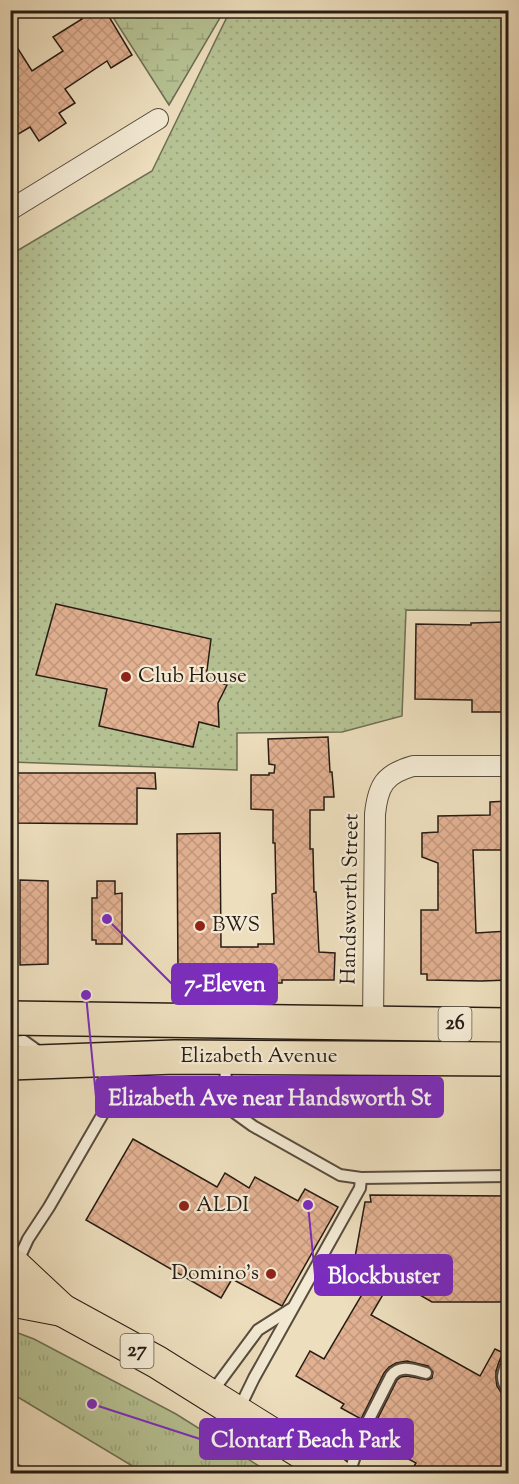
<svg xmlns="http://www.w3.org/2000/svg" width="519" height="1484" font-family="'Sorts Mill Goudy',serif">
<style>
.grass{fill:url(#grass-dots);stroke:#6e6f54;stroke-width:1.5}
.wetland{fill:url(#wetland-marsh);stroke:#6e6f54;stroke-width:1.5}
.park{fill:url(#park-tufts);stroke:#6e6f54;stroke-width:1.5}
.water{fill:#99bcb4;stroke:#6b7c74;stroke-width:1.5}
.building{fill:url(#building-cross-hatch);stroke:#271c14;stroke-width:1.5}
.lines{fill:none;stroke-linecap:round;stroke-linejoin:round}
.service-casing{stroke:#584c3e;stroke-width:14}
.minor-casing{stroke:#584c3e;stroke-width:22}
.primary-casing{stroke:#271c14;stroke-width:34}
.trunk-casing{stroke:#271c14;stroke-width:36}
.service{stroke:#f3ead4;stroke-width:10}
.minor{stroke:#f3ead4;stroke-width:20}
.primary{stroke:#eddebd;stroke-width:32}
.trunk{stroke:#eddebd;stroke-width:33}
.poi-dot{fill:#8f2418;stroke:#f3ead4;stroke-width:2}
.labels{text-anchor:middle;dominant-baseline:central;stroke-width:4.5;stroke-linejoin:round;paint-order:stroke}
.shield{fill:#f3ead4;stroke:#645a4e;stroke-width:1.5}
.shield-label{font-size:20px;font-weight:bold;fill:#271c14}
.poi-label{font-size:21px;fill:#271c14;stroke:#f3ead4;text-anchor:start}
.street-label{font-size:21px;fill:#271c14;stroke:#f3ead4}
.leader{fill:none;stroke:#7b2cbf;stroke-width:2}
.callout-dot{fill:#7b2cbf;stroke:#f3ead4;stroke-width:2}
.callout{fill:#7b2cbf;stroke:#7b2cbf;stroke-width:2}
.callout-label{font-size:22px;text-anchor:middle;font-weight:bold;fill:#fff}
</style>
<defs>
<pattern id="grass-dots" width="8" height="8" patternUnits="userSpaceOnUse" patternTransform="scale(1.5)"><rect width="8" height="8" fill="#b6c293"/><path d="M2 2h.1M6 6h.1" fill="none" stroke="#9ca67e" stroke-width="1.8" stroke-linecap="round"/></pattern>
<pattern id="wetland-marsh" width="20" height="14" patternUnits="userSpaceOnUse" patternTransform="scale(1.5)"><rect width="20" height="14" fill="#b6c293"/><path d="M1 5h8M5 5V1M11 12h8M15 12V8" fill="none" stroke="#9ca67e"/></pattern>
<pattern id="park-tufts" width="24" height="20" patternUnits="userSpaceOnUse" patternTransform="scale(1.5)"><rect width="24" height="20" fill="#b6c293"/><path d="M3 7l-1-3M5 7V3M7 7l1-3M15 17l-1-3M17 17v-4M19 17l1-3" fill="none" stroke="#9ca67e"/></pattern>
<pattern id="building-cross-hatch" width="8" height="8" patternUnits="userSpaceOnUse" patternTransform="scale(1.5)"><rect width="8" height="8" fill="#e2b192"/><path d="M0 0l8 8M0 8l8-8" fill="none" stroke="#c2987d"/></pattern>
</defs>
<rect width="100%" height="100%" fill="#eddebd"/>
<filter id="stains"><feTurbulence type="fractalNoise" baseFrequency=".00333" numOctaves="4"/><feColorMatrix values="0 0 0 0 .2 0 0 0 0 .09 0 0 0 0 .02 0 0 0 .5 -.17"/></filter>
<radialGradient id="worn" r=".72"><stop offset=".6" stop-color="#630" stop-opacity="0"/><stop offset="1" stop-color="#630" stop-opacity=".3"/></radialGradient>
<path class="grass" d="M233,11H508V611L406,610L402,716L342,732L237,733V770L11,762L10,255L152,171L226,19Z"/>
<path class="wetland" d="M109,11H224L169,105Z"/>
<path class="park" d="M10,1330L34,1339L176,1414L270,1473H144L11,1393Z"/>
<path class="water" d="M11,1459L31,1473H11Z"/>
<g class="building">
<path d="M76,10H105L132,55L111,68L107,61L65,89L75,103L59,113L66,123L39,141L30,127L10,139V36L32,71L63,51L53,37L82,19Z"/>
<path d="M56,604L211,639L206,678L227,685L218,703L219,727L199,722L193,747L99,726L107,689L36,675Z"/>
<path d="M505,622V633H508V697H503V712H472V700L415,699L416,624L471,625V623Z"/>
<path d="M328,737L330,772H332L334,797H324V810H310V849H313L314,892H316L319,952L335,953L334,980H282V983H266V980L243,979V974H178L177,834L220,833L221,947H258V944H274L272,894L276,893L275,843H273V810L251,809V775H269V773H274L275,765L269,764L268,739Z"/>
<path d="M10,773H155L156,789L137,788V824L10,823Z"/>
<path d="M508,801V850H473L476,933L508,931V980L482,981L427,980V974H421V910H438V863L422,857V833L438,832V816L490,815V802Z"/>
<path d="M20,880L48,881V964L20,965Z"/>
<path d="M97,881H115V894L122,893V944H96V940H92V898H97Z"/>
<path d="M133,1139L217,1187L225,1173L249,1188L255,1177L298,1201L305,1189L338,1207L282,1306L232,1279L221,1298L86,1220Z"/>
<path d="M370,1195L508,1196V1302H432L392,1279L371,1315L480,1376L495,1349L506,1354L501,1357L499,1362L496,1371V1379L497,1386L502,1394L508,1397V1473H410L416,1463L390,1449L396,1436L376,1422L397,1380L401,1377L407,1376L428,1380L432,1378L433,1372L428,1366L407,1361L396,1363L389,1367L384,1373L361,1419L341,1408L344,1404L296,1376L310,1351L324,1359L377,1269L355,1257L365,1202H371Z"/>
</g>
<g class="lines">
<g class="service-casing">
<g id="service">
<path d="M10,1042L24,1041L42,1054"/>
<path d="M225,1061L226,1086L230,1103L235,1113L253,1126L340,1175L361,1178L508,1176"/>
<path d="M16,1265L28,1239L49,1207L108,1105L102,1063"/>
<path d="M508,1361C503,1372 500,1380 508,1390"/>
<path d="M212,1392L258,1330L291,1309"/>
<path d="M238,1411L254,1378L360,1188L361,1178"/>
<path d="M349,1474L364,1429L391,1376C400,1364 414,1370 426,1373"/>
</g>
</g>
<g class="minor-casing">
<g id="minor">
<path d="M10,210L158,119"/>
<path d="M373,1023L375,814C378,785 385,774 413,766H508"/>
</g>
</g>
<g class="primary-casing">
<g id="primary">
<path d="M10,1264L15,1266L62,1310L157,1362L336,1474"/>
<path d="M10,1300L62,1310"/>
</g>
</g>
<g class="trunk-casing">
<g id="trunk">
<path d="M10,1018L508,1025"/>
<path d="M10,1063L175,1057L508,1059"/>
</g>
</g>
<use href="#service" class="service"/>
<use href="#minor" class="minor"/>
<use href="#primary" class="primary"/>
<use href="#trunk" class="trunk"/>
</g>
<g class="poi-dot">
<circle cx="126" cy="677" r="6"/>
<circle cx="200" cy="926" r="6"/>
<circle cx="184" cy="1206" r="6"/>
<circle cx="271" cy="1274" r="6"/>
</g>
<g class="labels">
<g class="shield">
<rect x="438.5" y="1007" width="33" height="34" rx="4.5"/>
<rect x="120.5" y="1334" width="33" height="34" rx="4.5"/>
</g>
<g class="shield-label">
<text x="455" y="1024">26</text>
<text x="137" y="1351">27</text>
</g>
<g class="poi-label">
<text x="138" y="677">Club House</text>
<text x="212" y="926">BWS</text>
<text x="196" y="1206">ALDI</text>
<text x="259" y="1274" text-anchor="end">Domino's</text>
</g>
<g class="street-label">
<text transform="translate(351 899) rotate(-89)">Handsworth Street</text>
<text x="259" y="1057">Elizabeth Avenue</text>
</g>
</g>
<path class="leader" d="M107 919L172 984M86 995L96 1097M308 1205L315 1275M92 1404L200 1439"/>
<g class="callout-dot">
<circle cx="107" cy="919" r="6"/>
<circle cx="86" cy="995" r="6"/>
<circle cx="308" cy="1205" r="6"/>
<circle cx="92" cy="1404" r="6"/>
</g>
<g class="callout">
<rect x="172" y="964" width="105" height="40" rx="6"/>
<rect x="96" y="1077" width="347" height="40" rx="6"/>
<rect x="315" y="1255" width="137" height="40" rx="6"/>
<rect x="200" y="1419" width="213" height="40" rx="6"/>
</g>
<g class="callout-label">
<text x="225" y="991">7-Eleven</text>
<text x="270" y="1105">Elizabeth Ave near Handsworth St</text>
<text x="384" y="1283">Blockbuster</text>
<text x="306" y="1447">Clontarf Beach Park</text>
</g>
<rect width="519" height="1484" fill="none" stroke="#eddebd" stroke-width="36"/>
<rect x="12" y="12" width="495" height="1460" fill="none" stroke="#271c14" stroke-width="3"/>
<rect x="18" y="18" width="483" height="1448" fill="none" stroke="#271c14" stroke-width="1.5"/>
<rect width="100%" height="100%" filter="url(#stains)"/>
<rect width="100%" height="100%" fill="url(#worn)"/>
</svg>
